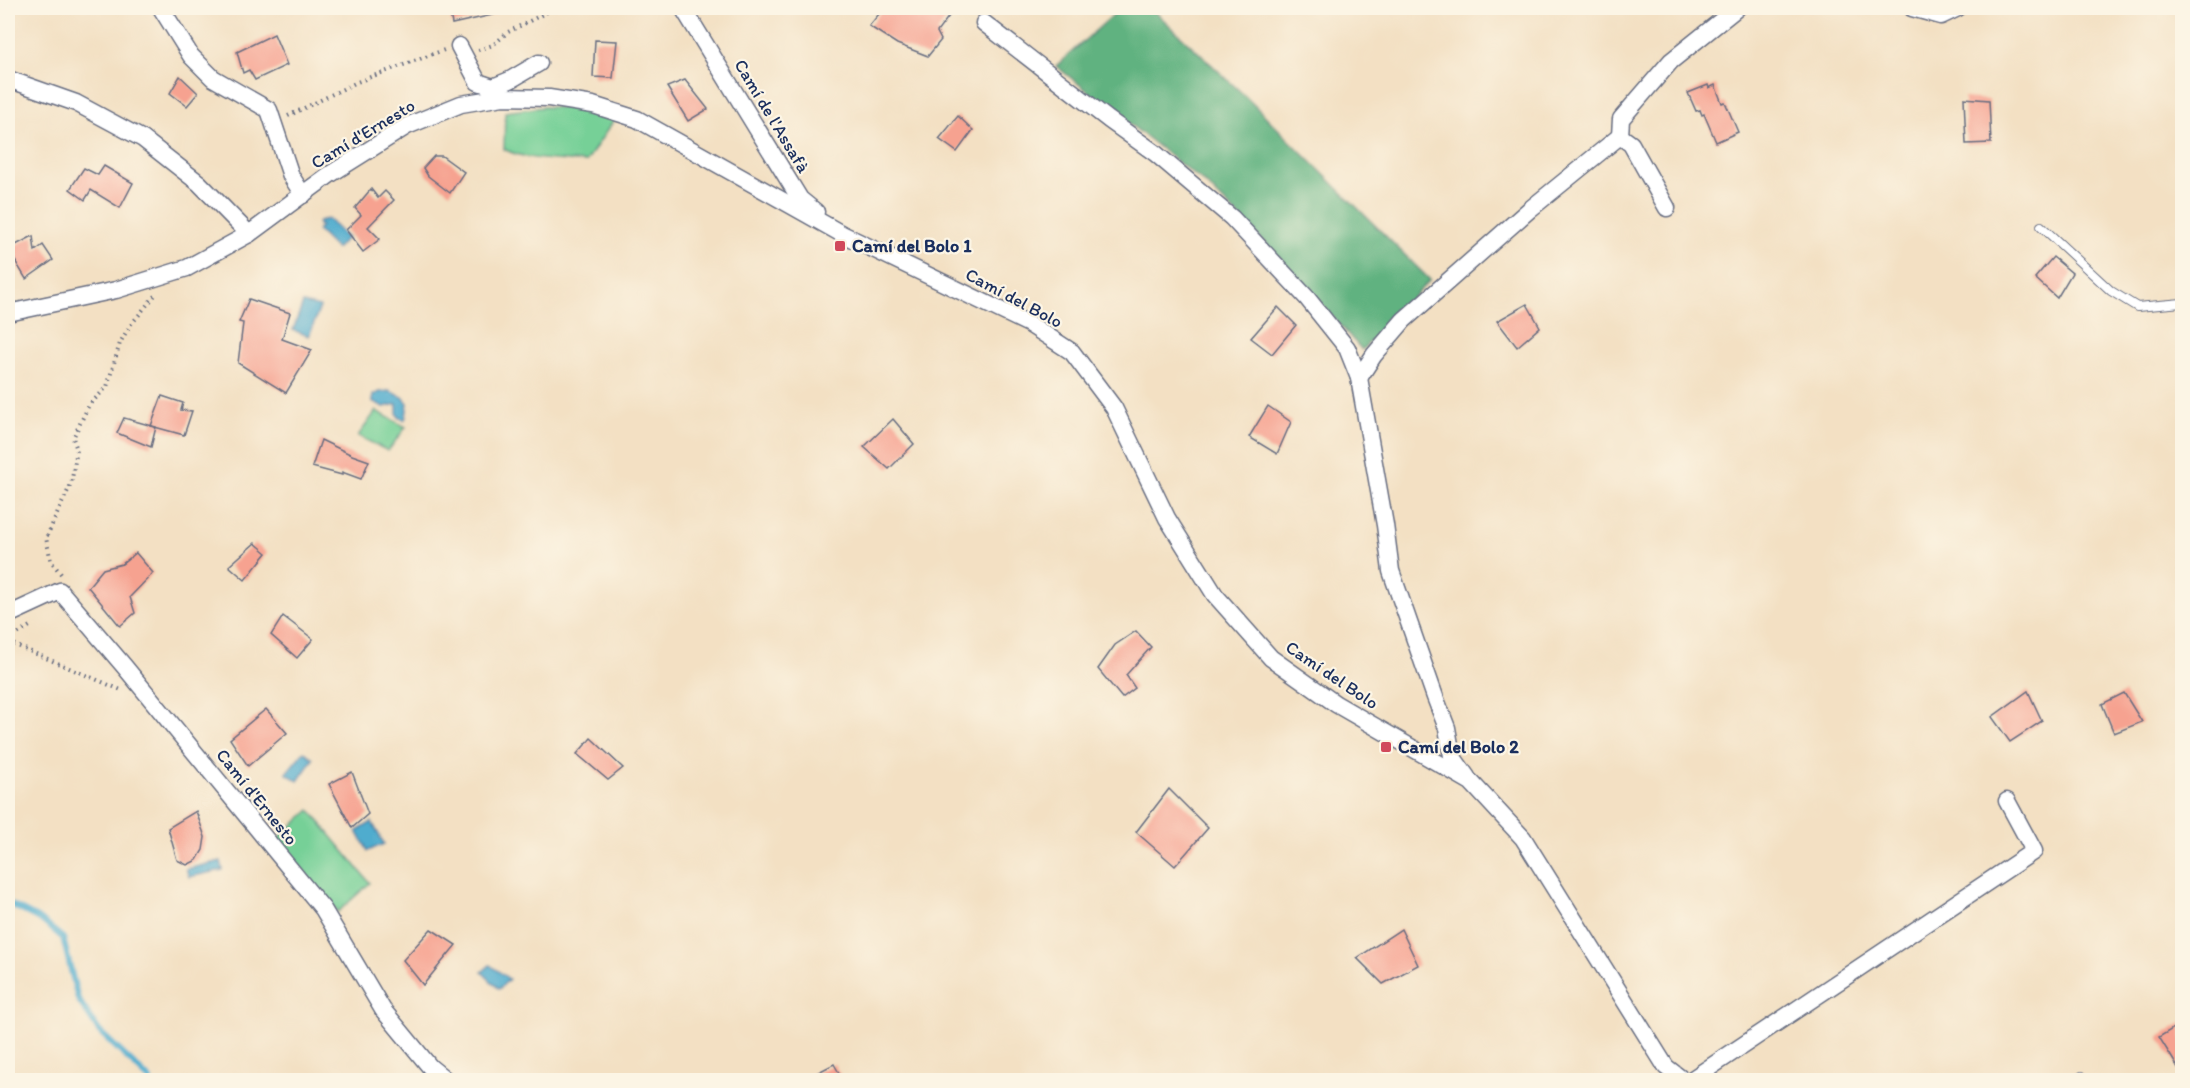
<svg xmlns="http://www.w3.org/2000/svg" width="2190" height="1088" font-family="Itim,sans-serif">
<style>
.green{fill:#76d097;stroke:#48807a;stroke-width:1.5}
.forest{fill:#60b280;stroke:#3e706f;stroke-width:1.5}
.water{fill:#50acce;stroke:#366e96;stroke-width:1.5}
.lines{fill:none;stroke-linecap:round;stroke-linejoin:round}
.stream{stroke:#50acce;stroke-width:6}
.building{fill:#f6a290}
.service-casing{stroke:#676d81;stroke-width:10}
.minor-casing{stroke:#676d81;stroke-width:19}
.path{stroke:#676d81;stroke-width:4;stroke-dasharray:1.5 4.5;stroke-linecap:butt}
.service{stroke:#fff;stroke-width:8}
.minor{stroke:#fff;stroke-width:16}
.poi-dot{fill:#d1495b;stroke:#fcf5e5;stroke-width:2}
.labels{text-anchor:middle;dominant-baseline:central;stroke-width:4.5;stroke-linejoin:round;paint-order:stroke}
.street-label{font-size:18px;fill:#1b2f5e;stroke:#fcf5e5}
.poi-label{font-size:18px;font-weight:bold;fill:#1b2f5e;stroke:#fcf5e5;text-anchor:start}
</style>
<rect width="100%" height="100%" fill="#fcf5e5"/>
<filter id="ink" filterUnits="userSpaceOnUse"><feTurbulence type="fractalNoise" baseFrequency=".0167" numOctaves="2"/><feDisplacementMap in="SourceGraphic" scale="12" xChannelSelector="R" yChannelSelector="G"/><feConvolveMatrix kernelMatrix="1 2 1 2 8 2 1 2 1" color-interpolation-filters="sRGB"/></filter>
<filter id="wash" filterUnits="userSpaceOnUse"><feTurbulence type="fractalNoise" baseFrequency=".008" numOctaves="4" result="noise"/><feDisplacementMap in="SourceGraphic" scale="24" xChannelSelector="R" yChannelSelector="G"/><feGaussianBlur stdDeviation="1.35" result="paint"/><feColorMatrix in="noise" values="0 0 0 0 0 0 0 0 0 0 0 0 0 0 0 0 0 1.4 0 .05"/><feComposite in="paint" operator="in"/></filter>
<g filter="url(#wash)">
<rect width="100%" height="100%" fill="#f3e0c3"/>
<g class="green">
<path d="M543,107L577,108L616,117L586,162C562,160 525,161 504,149L505,112Z"/>
<path d="M376,411L406,427L388,451L358,436Z"/>
<path d="M310,810L370,883L338,912L277,839Z"/>
</g>
<path class="forest" d="M1121,8H1151L1243,94L1430,280L1362,350L1283,261L1207,185L1056,66Z"/>
<g class="water">
<path d="M328,219L347,238L336,249L317,230L321,226L318,225L319,221Z"/>
<path d="M303,303L320,307L309,336L293,330Z"/>
<path d="M389,391L403,397L408,403L406,417L404,420C394,416 398,412 397,404L384,407L372,401L373,395L380,392Z"/>
<path d="M304,751L313,759L298,781L286,773Z"/>
<path d="M372,822L384,844L368,851L357,831Z"/>
<path d="M221,861L223,870L189,877L186,869Z"/>
<path d="M490,965L509,979L499,989L482,972Z"/>
</g>
<g class="lines">
<path class="stream" d="M8,903L41,920L63,938L78,999L99,1031L150,1080"/>
</g>
<g id="blocks">
<g class="building">
<path d="M449,8H496L497,14L452,24Z"/>
<path d="M884,8H955L937,32L941,40L928,56L897,44L869,26Z"/>
<path d="M274,34L287,65L255,80L249,70L243,73L237,52Z"/>
<path d="M595,40L617,41L613,78L593,77Z"/>
<path d="M180,76L198,93L187,106L170,93Z"/>
<path d="M685,80L708,109L688,121L667,87Z"/>
<path d="M1708,85L1709,88L1715,85L1722,103L1725,102L1738,132L1716,142L1704,114L1702,115L1700,110L1696,111L1688,93Z"/>
<path d="M1964,98L1989,100L1991,143L1966,144Z"/>
<path d="M958,116L973,130L957,152L939,139Z"/>
<path d="M434,156H442L464,172L450,193L428,176L423,168Z"/>
<path d="M104,166L133,183L120,208L91,190L85,200L70,189L84,168L98,175Z"/>
<path d="M371,189L378,198L385,191L394,200L368,227L380,239L363,252L346,230L361,215L355,208Z"/>
<path d="M33,236L35,251L43,245L53,260L26,279L8,249Z"/>
<path d="M2053,257L2072,273L2057,298L2035,278Z"/>
<path d="M249,299L290,313L282,339L312,350L286,393L238,363L243,323L239,322Z"/>
<path d="M1527,304L1540,327L1517,347L1497,321Z"/>
<path d="M1278,307L1296,325L1272,354L1251,338Z"/>
<path d="M162,396L183,403L181,410L192,411L184,435L151,426Z"/>
<path d="M1268,406L1291,422L1277,454L1249,437Z"/>
<path d="M124,418L156,427L151,447L117,433Z"/>
<path d="M893,419L914,444L889,469L864,447Z"/>
<path d="M321,440L352,455L369,461L361,479L342,472V475L312,467Z"/>
<path d="M255,543L267,553L245,580L229,566Z"/>
<path d="M136,553L153,573L130,597L135,613L120,626L88,587L103,569L122,564Z"/>
<path d="M283,616L313,639L297,658L271,635Z"/>
<path d="M1136,631L1151,647L1126,675L1135,688L1122,698L1098,669L1115,645Z"/>
<path d="M2028,691L2042,721L2010,742L1992,717Z"/>
<path d="M2124,693L2142,722L2114,733L2102,704Z"/>
<path d="M266,709L287,733L248,766L230,739Z"/>
<path d="M591,738L623,768L608,780L577,754Z"/>
<path d="M352,772L368,814L352,828L329,784Z"/>
<path d="M1169,789L1208,828L1175,866L1136,832Z"/>
<path d="M196,811L205,837L203,850L197,860L187,865L177,860L168,828Z"/>
<path d="M431,929L456,945L423,985L403,960Z"/>
<path d="M1401,929L1418,965L1383,984L1357,958Z"/>
<path d="M2182,1023V1074L2159,1037Z"/>
<path d="M834,1064L843,1080H803Z"/>
</g>
</g>
</g>
<g filter="url(#ink)">
<use href="#blocks" fill-opacity="0" stroke="#676d81" stroke-width="1.5"/>
<g class="lines">
<g class="service-casing">
<g id="service">
<path d="M2041,226L2111,291L2137,307L2182,303"/>
<path d="M2077,1080L2082,1076"/>
</g>
</g>
<g class="minor-casing">
<g id="minor">
<path d="M161,8L191,56L213,78L269,110L291,176L303,195"/>
<path d="M683,8L800,199L816,212"/>
<path d="M1912,8L1941,16L1958,8"/>
<path d="M984,23L1109,120L1155,153L1232,218L1307,298L1347,348L1359,378L1385,525L1391,571L1435,697L1447,728L1452,756L1467,777"/>
<path d="M459,46L478,82L493,87L510,80L539,63"/>
<path d="M8,79L76,103L143,139L199,183L249,234"/>
<path d="M1620,136L1621,119L1671,61L1737,8"/>
<path d="M8,313L116,290L187,268L249,234L329,175L407,126L461,104L503,97L549,98L593,105L637,119L842,234L1029,324L1072,352L1114,408L1167,518L1215,595L1271,658L1336,704L1471,782L1523,838L1666,1067L1683,1080"/>
<path d="M1359,378L1374,355L1404,320L1529,210L1620,136L1631,144L1667,208"/>
<path d="M8,615L60,591L124,666L323,909L383,1010L430,1067L446,1080"/>
<path d="M1691,1080L2034,851L2007,801"/>
</g>
</g>
<g class="path">
<path d="M478,50L493,45L508,32L555,8"/>
<path d="M288,116L357,82L444,50"/>
<path d="M61,574L51,561L46,538L71,484L77,450L73,438L89,405L107,387L120,343L129,327L156,294"/>
<path d="M8,640L30,626"/>
<path d="M8,642L121,690"/>
</g>
<use href="#service" class="service"/>
<use href="#minor" class="minor"/>
</g>
</g>
<g class="poi-dot">
<rect x="834" y="240" width="12" height="12" rx="3"/>
<rect x="1380" y="741" width="12" height="12" rx="3"/>
</g>
<g class="labels">
<g class="street-label">
<text transform="translate(772 116) rotate(59)">Camí de l'Assafà</text>
<text transform="translate(363 134) rotate(-31)">Camí d'Ernesto</text>
<text transform="translate(1014 298) rotate(28)">Camí del Bolo</text>
<text transform="translate(1332 675) rotate(34)">Camí del Bolo</text>
<text transform="translate(257 797) rotate(51)">Camí d'Ernesto</text>
</g>
<g class="poi-label">
<text x="852" y="246">Camí del Bolo 1</text>
<text x="1398" y="747">Camí del Bolo 2</text>
</g>
</g>
<rect width="2190" height="1088" fill="none" stroke="#fcf5e5" stroke-width="30"/>
</svg>
